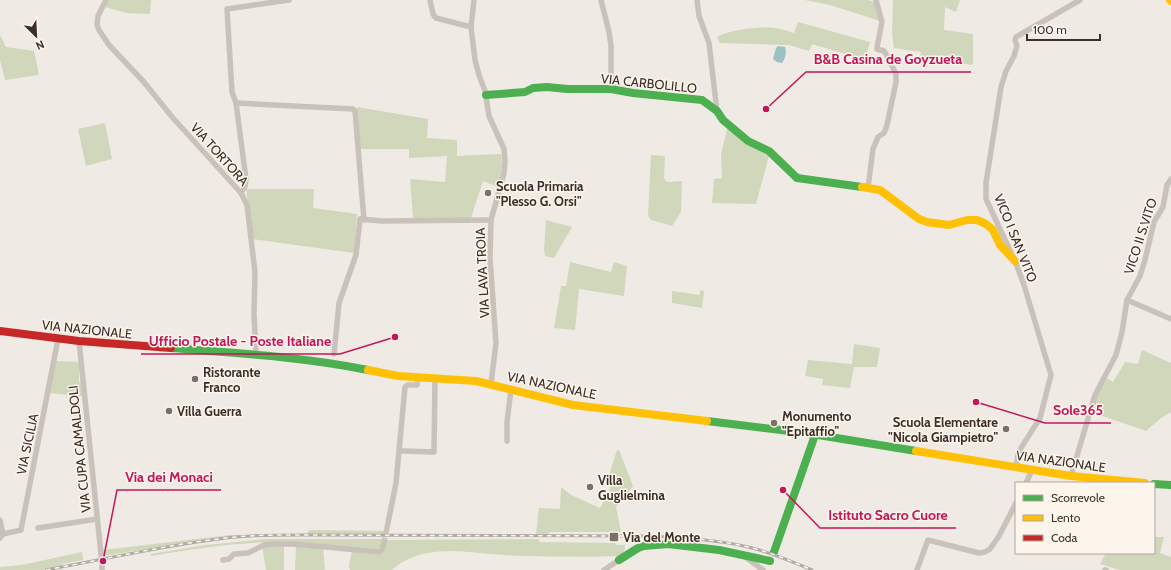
<svg xmlns="http://www.w3.org/2000/svg" width="1171" height="570" font-family="Cabin,sans-serif">
<style>
.green{fill:#d0d7bb}
.water{fill:#9cc1c4}
.lines{fill:none;stroke-linecap:round;stroke-linejoin:round}
.street-tunnel{stroke:#cbc5be;stroke-width:5.5;stroke-dasharray:5.5 3;stroke-linecap:butt}
.street{stroke:#c9c2bb;stroke-width:5.5}
.fast{stroke:#4caf50;stroke-width:8}
.slow{stroke:#ffc107;stroke-width:8}
.jam{stroke:#c62828;stroke-width:8}
.rail-casing{stroke:#b1aba5;stroke-width:3}
.rail{stroke:#fcf5eb;stroke-width:1.5;stroke-dasharray:4.5;stroke-linecap:butt}
.poi-dot{fill:#7a7069;stroke:#fcf5eb;stroke-width:1.5}
.labels{text-anchor:middle;dominant-baseline:central;stroke-width:3;stroke-linejoin:round;paint-order:stroke}
.street-label{font-size:13px;fill:#3b2f28;stroke:#fcf5eb}
.poi-label{font-size:13px;font-weight:bold;fill:#3b2f28;stroke:#fcf5eb;text-anchor:start}
.leader{fill:none;stroke:#c2185b;stroke-width:1.5}
.callout-dot{fill:#c2185b;stroke:#fcf5eb;stroke-width:1.5}
.callout-label{font-size:14px;text-anchor:middle;font-weight:bold;fill:#c2185b;stroke:#fcf5eb;stroke-width:3;stroke-linejoin:round;paint-order:stroke}
</style>
<rect width="100%" height="100%" fill="#efeae3"/>
<g class="green">
<path d="M109,0H151L150,14L127,13L105,7Z"/>
<path d="M805,0H868L875,2L880,21L830,5Z"/>
<path d="M893,0H960L956,12L945,7L944,30L973,34V65L920,58L921,52L894,48L892,33Z"/>
<path d="M798,22L870,42L865,60L812,44L809,51L789,45L720,43L717,37C728,30 762,26 776,28C782,29 788,31 794,33Z"/>
<path d="M0,35L6,47L34,51L39,75L5,80L0,60Z"/>
<path d="M357,107L428,119L427,138L457,140V156L501,154C503,165 501,175 498,187L483,181L471,218H413L410,179L445,182L447,156L409,158V149H360Z"/>
<path d="M105,123L112,159L86,166L78,129Z"/>
<path d="M728,125L770,152L756,204L712,203L714,179L722,178L721,154Z"/>
<path d="M651,155L665,156L664,178L667,182L682,181L681,212L672,226L651,220L648,216Z"/>
<path d="M246,189H314L313,208L357,214L354,253L253,239Z"/>
<path d="M546,220L572,227L554,258L545,256L544,249Z"/>
<path d="M570,262L611,272L614,262L627,266L624,296L579,289L575,330L554,328L561,286H566Z"/>
<path d="M700,290L704,291L702,308L672,303V291L700,295Z"/>
<path d="M854,344L880,348L877,367H854L850,388L822,385L823,379L805,376L808,360L852,364Z"/>
<path d="M1142,350L1171,363V412L1161,418L1146,431L1091,412L1097,395L1107,378L1113,382L1125,362L1138,364Z"/>
<path d="M56,361L79,362V382L81,383L82,396L49,393Z"/>
<path d="M617,450H619L633,486L616,507L621,532H549L548,535L536,534L539,508L560,509L561,487L571,495L600,508L609,492L611,482L610,472Z"/>
<path d="M310,530L388,531V534H306Z"/>
<path d="M230,535H245L146,550V549L103,556V550Z"/>
<path d="M1154,537H1164L1160,553L1171,557V570H1120L1100,564L1106,553H1154Z"/>
<path d="M267,539H384L382,549L378,550C350,548 321,543 293,542C245,541 198,548 151,556V554L206,545Z"/>
<path d="M539,539V542L615,543L617,545H625L624,555L621,556C582,557 543,557 504,555C481,554 457,549 434,552C420,553 402,560 392,570H350L349,565L352,551L383,549L386,540Z"/>
<path d="M284,545V570H266L262,546Z"/>
<path d="M296,545L323,547L325,570H295Z"/>
<path d="M82,552L83,560L62,564V566L41,570H0V567L22,565Z"/>
</g>
<path class="water" d="M778,46L785,47C787,51 785,60 782,63L777,62L773,59L776,48Z"/>
<g class="lines">
<g class="street-tunnel">
<path d="M384,543L387,528"/>
<path d="M101,554L102,567"/>
</g>
<g class="street">
<path d="M106,0L98,16L97,25L99,30L109,45L143,81L173,118L241,193L247,205L255,272L254,314L256,354"/>
<path d="M430,0L433,14L436,18L471,27"/>
<path d="M474,0L471,27L475,60L479,75L485,91L489,116L504,149L505,161L504,173L491,220L490,258L496,343L491,384"/>
<path d="M601,0L609,32L611,45V89"/>
<path d="M697,0L699,16L709,43L717,111"/>
<path d="M236,103L353,109L355,111L364,220"/>
<path d="M868,188L873,149L878,137L884,133L887,125L896,82V74L886,54L884,51L877,49V47L882,22L876,0"/>
<path d="M241,193L245,186L246,179L236,103L232,92L227,9L289,0"/>
<path d="M1127,300L1171,319"/>
<path d="M79,341L101,554"/>
<path d="M334,354L339,303L356,255L360,219L382,221L491,220"/>
<path d="M507,441V422L511,389"/>
<path d="M403,451L434,452L435,379"/>
<path d="M1016,467L1018,455L1021,448L1040,418L1051,375L1024,285L1015,261L986,199V183L1001,87L1006,71L1014,56L1017,46L1015,40L1016,37L1080,0"/>
<path d="M1071,476L1095,395L1116,355L1122,332L1127,300L1140,276L1145,260L1154,222L1163,207L1167,185L1171,179"/>
<path d="M1026,483L1032,470"/>
<path d="M0,520L3,534"/>
<path d="M38,528L97,519"/>
<path d="M387,528L396,483L405,387L408,385H417L418,378"/>
<path d="M0,538L3,534L21,530L58,339"/>
<path d="M744,556L763,570"/>
<path d="M223,560L229,559L234,554L248,553L264,545L273,544H294L379,552L382,550L384,543"/>
<path d="M102,567V570"/>
<path d="M604,570L619,560"/>
<path d="M917,570L928,540L979,553L985,552L990,549L999,536L1016,503"/>
<path d="M1105,570H1106"/>
</g>
<g class="fast">
<path d="M486,95L525,92L533,88L547,87L567,89H611L633,93L702,100L717,111L723,120L748,141L769,151L797,178L862,187"/>
<path d="M171,348C237,353 303,357 368,370"/>
<path d="M707,421L806,433L916,451"/>
<path d="M1154,484L1171,485"/>
<path d="M774,552L815,435"/>
<path d="M619,560L638,548L644,546L668,544L719,550L770,561"/>
</g>
<g class="slow">
<path d="M1170,0L1171,1"/>
<path d="M862,187L880,190L919,219L927,222L949,225L967,220H977L986,224L993,230L1000,245L1015,261"/>
<path d="M368,370L398,376L476,381L573,405L707,421"/>
<path d="M916,451L1071,476L1145,483"/>
</g>
<path class="jam" d="M0,331L79,341L171,348"/>
<g class="rail-casing">
<path id="rail" d="M46,570C106,559 166,545 226,538C251,535 275,535 299,535L644,536C679,537 714,539 748,547C770,552 791,561 812,570"/>
</g>
<use href="#rail" class="rail"/>
</g>
<g class="poi-dot">
<circle cx="488" cy="193" r="4"/>
<circle cx="195" cy="379" r="4"/>
<circle cx="169" cy="411" r="4"/>
<circle cx="774" cy="423" r="4"/>
<circle cx="1006" cy="429" r="4"/>
<circle cx="590" cy="487" r="4"/>
<rect x="609" y="532" width="10" height="10" rx="2"/>
</g>
<g class="labels">
<g class="street-label">
<text transform="translate(649 83) rotate(6)">VIA CARBOLILLO</text>
<text transform="translate(220 154) rotate(48)">VIA TORTORA</text>
<text transform="translate(1140 236) rotate(-72)">VICO II S.VITO</text>
<text transform="translate(1016 238) rotate(68)">VICO I SAN VITO</text>
<text transform="translate(482 273) rotate(-93)">VIA LAVA TROIA</text>
<text transform="translate(87 329) rotate(6)">VIA NAZIONALE</text>
<text transform="translate(552 385) rotate(12)">VIA NAZIONALE</text>
<text transform="translate(27 444) rotate(-78)">VIA SICILIA</text>
<text transform="translate(79 449) rotate(-96)">VIA CUPA CAMALDOLI</text>
<text transform="translate(1061 461) rotate(8)">VIA NAZIONALE</text>
</g>
<g class="poi-label">
<text x="496" y="186">Scuola Primaria<tspan x="496" dy="15">"Plesso G. Orsi"</tspan></text>
<text x="203" y="372">Ristorante<tspan x="203" dy="15">Franco</tspan></text>
<text x="177" y="411">Villa Guerra</text>
<text x="782" y="416">Monumento<tspan x="782" dy="15">"Epitaffio"</tspan></text>
<text x="998" y="422" text-anchor="end">Scuola Elementare<tspan x="998" dy="15">"Nicola Giampietro"</tspan></text>
<text x="598" y="480">Villa<tspan x="598" dy="15">Guglielmina</tspan></text>
<text x="623" y="537">Via del Monte</text>
</g>
</g>
<path class="leader" d="M766 109L806 72H971M395 337L340 354H141M976 402L1045 423H1111M103 561L117 490H221M783 490L820 528H956"/>
<g class="callout-dot">
<circle cx="766" cy="109" r="4"/>
<circle cx="395" cy="337" r="4"/>
<circle cx="976" cy="402" r="4"/>
<circle cx="103" cy="561" r="4"/>
<circle cx="783" cy="490" r="4"/>
</g>
<g class="callout-label">
<text x="888" y="64">B&amp;B Casina de Goyzueta</text>
<text x="240" y="346">Ufficio Postale - Poste Italiane</text>
<text x="1078" y="415">Sole365</text>
<text x="169" y="482">Via dei Monaci</text>
<text x="888" y="520">Istituto Sacro Cuore</text>
</g>
<rect x="1015" y="482" width="140" height="72" fill="#fcf5eb" stroke="#afa69d"/>
<rect x="1023" y="495" width="20" height="6" fill="#4caf50" stroke="#afa69d"/>
<text x="1051" y="502" font-size="12" fill="#3b2f28">Scorrevole</text>
<rect x="1023" y="515" width="20" height="6" fill="#ffc107" stroke="#afa69d"/>
<text x="1051" y="522" font-size="12" fill="#3b2f28">Lento</text>
<rect x="1023" y="535" width="20" height="6" fill="#c62828" stroke="#afa69d"/>
<text x="1051" y="542" font-size="12" fill="#3b2f28">Coda</text>
<g transform="translate(36 36) rotate(156)" stroke="#fcf5eb" stroke-width="3" paint-order="stroke">
<path d="M0-3L7 15L0 10L-7 15Z" fill="#3b2f28"/>
<text y="-6" font-size="11" font-weight="bold" text-anchor="middle" fill="#3b2f28">N</text>
</g>
<path d="M1027 34v6h73v-6" fill="none" stroke="#3b2f28" stroke-width="2"/>
<text x="1033" y="34" font-size="12" fill="#3b2f28" stroke="#fcf5eb" stroke-width="3" paint-order="stroke">100 m</text>
</svg>
